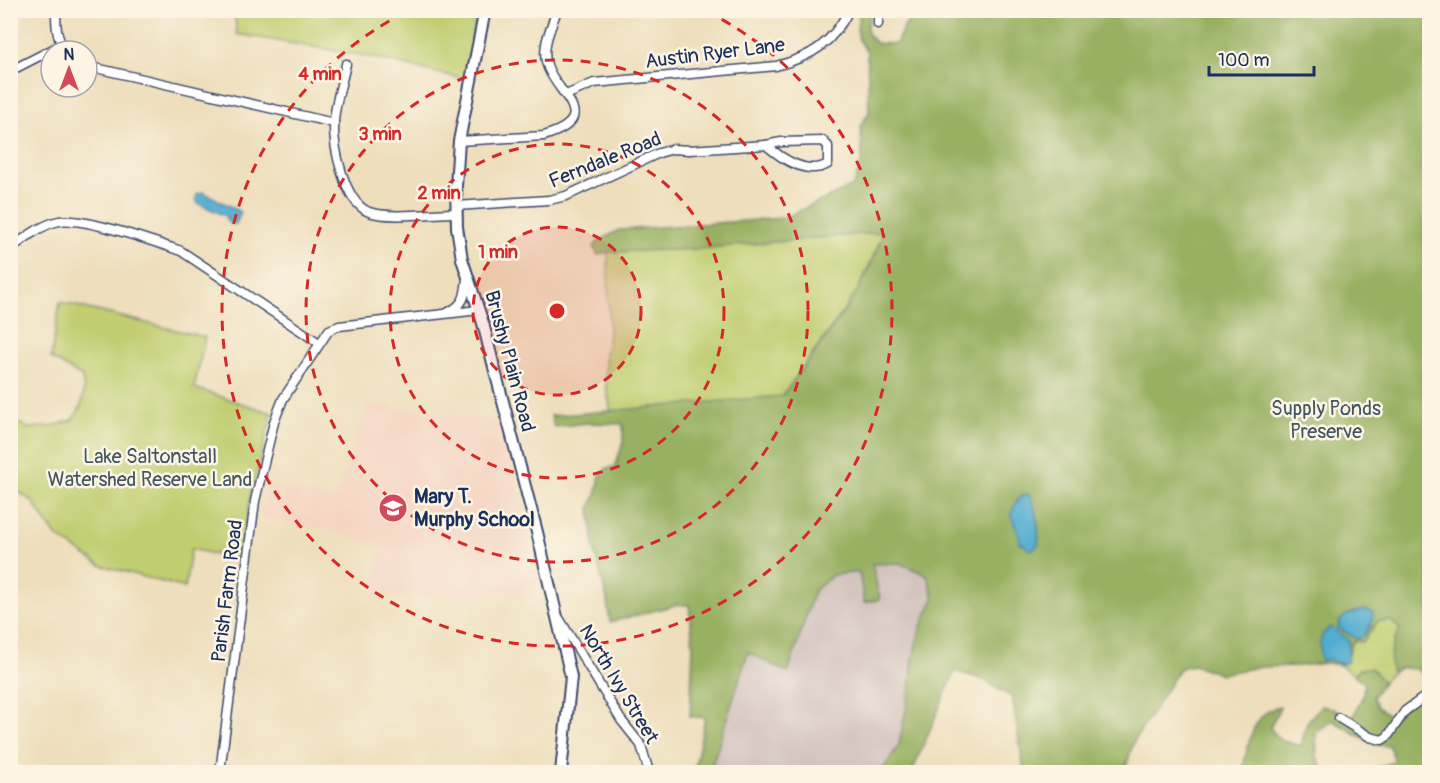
<svg xmlns="http://www.w3.org/2000/svg" width="1440" height="783" font-family="Pangolin,sans-serif">
<style>
.built{fill:#f4d3c0}
.industrial{fill:#d0c0bc}
.green{fill:#c0cd6f;stroke:#6e7e66;stroke-width:1.5}
.forest{fill:#98b062;stroke:#5a7060;stroke-width:1.5}
.water{fill:#52add0;stroke:#366e97;stroke-width:1.5}
.lines{fill:none;stroke-linecap:round;stroke-linejoin:round}
.minor-casing{stroke:#3b496c;stroke-width:11}
.major-casing{stroke:#3b496c;stroke-width:14}
.minor{stroke:#fff;stroke-width:8}
.major{stroke:#fff;stroke-width:10}
.ring{fill:none;stroke:#d62828;stroke-width:3;stroke-dasharray:10 8}
.labels{text-anchor:middle;dominant-baseline:central;stroke-width:5;stroke-linejoin:round;paint-order:stroke}
.street-label{font-size:20px;fill:#1b2f5e;stroke:#fcf5e5}
.park-label{font-size:20px;fill:#445662;stroke:#fcf5e5}
.poi-label{font-size:20px;font-weight:bold;fill:#1b2f5e;stroke:#fcf5e5;text-anchor:start}
.centre{fill:#d62828;stroke:#fcf5e5;stroke-width:3}
.ring-label{font-size:18px;text-anchor:middle;font-weight:bold;fill:#d62828;stroke:#fcf5e5;stroke-width:5;stroke-linejoin:round;paint-order:stroke}
</style>
<rect width="100%" height="100%" fill="#fcf5e5"/>
<filter id="ink" filterUnits="userSpaceOnUse"><feTurbulence type="fractalNoise" baseFrequency=".0167" numOctaves="2"/><feDisplacementMap in="SourceGraphic" scale="12" xChannelSelector="R" yChannelSelector="G"/><feConvolveMatrix kernelMatrix="1 2 1 2 8 2 1 2 1" color-interpolation-filters="sRGB"/></filter>
<filter id="wash" filterUnits="userSpaceOnUse"><feTurbulence type="fractalNoise" baseFrequency=".008" numOctaves="4" result="noise"/><feDisplacementMap in="SourceGraphic" scale="24" xChannelSelector="R" yChannelSelector="G"/><feGaussianBlur stdDeviation="1.35" result="paint"/><feColorMatrix in="noise" values="0 0 0 0 0 0 0 0 0 0 0 0 0 0 0 0 0 1.4 0 .05"/><feComposite in="paint" operator="in"/></filter>
<g filter="url(#wash)">
<rect width="100%" height="100%" fill="#eedebc"/>
<path class="built" d="M367,404L504,421L543,595L374,597L379,546L332,531L261,518L267,485L334,498Z"/>
<path class="industrial" d="M872,563H899L927,575L934,598L920,629L913,657L910,690L899,745L881,772H710L748,652L787,673L814,591L833,575L859,572L880,599Z"/>
<g class="green">
<path d="M234,11V10L477,11L464,79L371,57L237,34Z"/>
<path d="M884,232L857,292L782,397L611,412L606,385L605,354L609,335L608,252L697,249Z"/>
<path d="M60,302L205,337L194,388L272,413L250,498L241,560L191,549L185,588L100,565L56,536L32,501L14,489H11L10,423L22,424L27,428L50,427L72,420C83,407 86,393 82,377L51,358Z"/>
<path d="M1378,621H1391L1400,629L1394,642L1391,670L1392,672L1383,682L1371,668L1359,669L1354,675L1340,665L1347,662L1351,645L1355,641L1362,642Z"/>
</g>
<path class="forest" d="M860,11H872L867,26L868,35L876,43L896,44L902,30L915,11H1429V772H1365L1395,761L1389,746L1375,745L1332,720L1316,733L1317,757L1324,772H1242C1247,750 1252,710 1280,707L1270,728L1280,740L1301,746L1307,722L1321,706L1332,708L1352,719L1363,695L1364,683L1354,675L1359,669L1371,668L1383,682L1373,697L1377,707L1394,718L1414,697L1426,691L1427,680L1417,669L1400,668L1392,672C1387,657 1393,643 1400,629L1391,621H1378L1362,642L1355,641L1351,645L1347,662L1340,665L1326,663L1300,666L1258,667L1220,674L1194,665L1180,668L1133,743L1125,772H1024L1012,697L984,680L955,671L912,772H881L899,745L910,690L913,657L920,629L934,598L927,575L899,563L872,564L880,599L864,603L859,572L833,575L814,591L788,673L748,652L710,772H694L705,718L690,716L693,645L689,605H676L610,622L606,595L594,549L590,508L597,492L600,475L607,468L615,467L623,443V424L587,423L554,427L551,416L782,396C819,345 865,294 883,232L697,249L608,252L598,255L593,247L599,241L619,230L784,218L853,186L862,160L861,125L869,112L867,52L859,40L857,29Z"/>
<g class="water">
<path d="M203,192L241,212L236,224H230L226,220V216L199,204L196,200L197,194Z"/>
<path d="M1025,494L1029,495C1036,508 1040,530 1038,545L1031,550L1020,542C1020,528 1006,520 1015,504C1018,499 1020,497 1025,494Z"/>
<path d="M1367,610L1373,613C1372,625 1368,634 1357,639L1338,628C1339,614 1355,611 1367,610Z"/>
<path d="M1331,627L1349,641L1348,659L1345,663H1337L1328,659L1321,661C1320,647 1317,635 1331,627Z"/>
</g>
</g>
<g filter="url(#ink)">
<g class="lines">
<g class="minor-casing">
<g id="minor">
<path d="M56,10C56,25 56,39 66,51"/>
<path d="M878,10V24"/>
<path d="M346,64C342,83 335,103 334,122C333,147 344,202 369,212C389,219 434,213 456,213"/>
<path d="M87,66L334,123"/>
<path d="M10,71L61,45"/>
<path d="M566,95L594,83L776,66C811,57 832,44 849,10"/>
<path d="M459,141L544,136C604,117 556,95 547,65C541,47 551,28 557,10"/>
<path d="M823,141L828,146V164C807,176 781,158 766,145L781,142Z"/>
<path d="M456,206L549,200L566,196L659,153L673,149L689,150L766,145"/>
<path d="M10,249C25,238 41,225 59,221C84,217 155,242 181,251L319,343"/>
<path d="M447,313C465,304 465,297 467,278"/>
<path d="M559,618L621,720L641,745L649,772"/>
<path d="M1339,718L1370,737L1382,740L1388,736L1405,711L1430,693"/>
<path d="M220,772L255,501L264,463L274,422L283,399L329,330L339,326L479,310"/>
</g>
</g>
<g class="major-casing">
<path id="major" d="M485,10L459,141L456,186L457,227L462,259L483,323L495,371L537,532L571,677L561,772"/>
</g>
<use href="#minor" class="minor"/>
<use href="#major" class="major"/>
</g>
</g>
<circle cx="557" cy="311" r="84" fill="#d62828" fill-opacity=".12"/>
<g class="ring">
<circle cx="557" cy="311" r="84"/>
<circle cx="557" cy="311" r="167"/>
<circle cx="557" cy="311" r="251"/>
<path d="M706 11A335 335 0 1 1 408 11"/>
</g>
<defs>
<g id="school-disc" transform="scale(1.5)"><circle r="9.5" fill="#d1495b" stroke="#fcf5e5"/><path d="M0-5L7-2L0 1L-7-2ZM-4 1L0 2.5L4 1V4Q0 6-4 4Z" fill="#fff"/></g>
</defs>
<g fill-rule="evenodd">
<use href="#school-disc" x="393" y="508"/>
</g>
<g class="labels">
<g class="street-label">
<text transform="translate(715 53) rotate(-7)">Austin Ryer Lane</text>
<text transform="translate(605 160) rotate(-22)">Ferndale Road</text>
<text transform="translate(510 361) rotate(75)">Brushy Plain Road</text>
<text transform="translate(227 591) rotate(-83)">Parish Farm Road</text>
<text transform="translate(619 684) rotate(59)">North Ivy Street</text>
</g>
<g class="park-label">
<text x="1326" y="408">Supply Ponds<tspan x="1326" dy="23">Preserve</tspan></text>
<text x="150" y="456">Lake Saltonstall<tspan x="150" dy="23">Watershed Reserve Land</tspan></text>
</g>
<g class="poi-label">
<text x="414" y="496">Mary T.<tspan x="414" dy="23">Murphy School</tspan></text>
</g>
</g>
<circle cx="557" cy="311" r="9" class="centre"/>
<g class="ring-label">
<text x="320" y="80">4 min</text>
<text x="380" y="140">3 min</text>
<text x="439" y="199">2 min</text>
<text x="498" y="258">1 min</text>
</g>
<rect width="1440" height="783" fill="none" stroke="#fcf5e5" stroke-width="36"/>
<g transform="translate(69 69)"><circle r="28" fill="#fcf5e5" stroke="#a2a6af" stroke-width="1.5"/>
<path d="M0-4.5L10 22L0 15L-10 22Z" fill="#d1495b"/>
<text y="-9" font-size="16" font-weight="bold" text-anchor="middle" fill="#1b2f5e">N</text>
</g>
<path d="M1209 66v9h105v-9" fill="none" stroke="#1b2f5e" stroke-width="3"/>
<text x="1218" y="66" font-size="18" fill="#1b2f5e" stroke="#fcf5e5" stroke-width="4.5" paint-order="stroke">100 m</text>
</svg>
